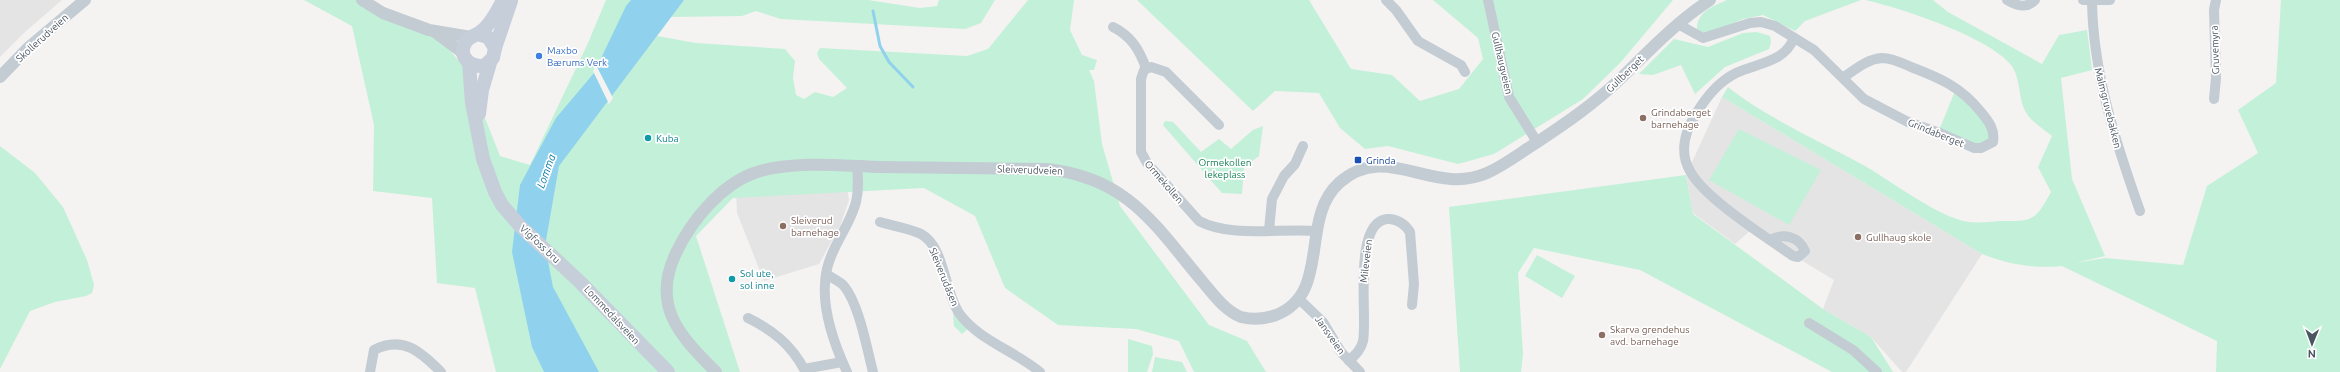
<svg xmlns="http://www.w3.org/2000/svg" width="2340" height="372" font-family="Ubuntu,sans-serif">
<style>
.education{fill:#e5e4e4}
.green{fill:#c3f0d8}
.water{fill:#90d2ed}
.pier{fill:#f4f3f2}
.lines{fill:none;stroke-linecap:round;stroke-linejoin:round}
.stream{stroke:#90d2ed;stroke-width:3}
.minor{stroke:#c3cbd3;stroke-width:10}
.tertiary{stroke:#c3cbd3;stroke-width:12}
.secondary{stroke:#c6ceda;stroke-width:14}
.shop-dot{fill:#3f7fe0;stroke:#fff;stroke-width:1.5}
.education-dot{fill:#8d6e63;stroke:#fff;stroke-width:1.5}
.culture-dot{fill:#0f9aa8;stroke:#fff;stroke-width:1.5}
.transit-dot{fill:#1a4fb4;stroke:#fff;stroke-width:1.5}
.labels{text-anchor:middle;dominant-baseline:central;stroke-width:3.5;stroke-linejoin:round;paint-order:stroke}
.street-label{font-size:10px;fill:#4a5460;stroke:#fff}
.shop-label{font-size:10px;fill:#366cbe;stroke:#fff;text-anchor:start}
.education-label{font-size:10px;fill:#785e54;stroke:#fff;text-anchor:start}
.culture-label{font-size:10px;fill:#0d838f;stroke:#fff;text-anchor:start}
.transit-label{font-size:10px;fill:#164399;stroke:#fff;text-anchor:start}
.park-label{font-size:10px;fill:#188356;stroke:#fff}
.water-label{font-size:11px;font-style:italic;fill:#0d7ba8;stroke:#fff}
</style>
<rect width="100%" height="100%" fill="#f4f3f2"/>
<g class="education">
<path d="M0,0H62L26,31L0,57Z"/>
<path d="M1722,97L1982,254L1906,372H1902L1871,337L1823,309L1834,280L1751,230L1735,244L1693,213L1686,175Z"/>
<path d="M846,181L849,200L840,226L819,264L764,281L737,213L736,192Z"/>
</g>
<g class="green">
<path d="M304,0H368L435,32L466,70L500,156L530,165L588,43L606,0H868L920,8L937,6L939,0H995L981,23L965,29L781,19L756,11L742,16L671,17L657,36L696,43L785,49L795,61L793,78L796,95L804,99L815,92L833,97L847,88L819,59L817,53L820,48L967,56L988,49L1028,0H1074L1070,30L1082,55L1097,60L1094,70H1089L1094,81L1102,144L1120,206L1209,325L1247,341L1266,372H1194L1179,341L1136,329L1058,325L1005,288L975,216L924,188L733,198L696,236L740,372H496L475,288L437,283L432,198L373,191L374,125L352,26Z"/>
<path d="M1137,0H1309L1351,69L1392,75L1420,101L1459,89L1483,59L1478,38L1433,0H1673L1620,63L1583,99L1494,154L1458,164L1388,146L1365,149L1340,128L1319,93L1275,91L1253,111Z"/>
<path d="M1727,0H1861L1805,21L1795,31L1763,15L1743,19L1712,32L1703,33L1697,30C1697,11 1712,7 1727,0Z"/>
<path d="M1865,0H1933L1948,12L2042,64L2059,35L2087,30L2092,70L2061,78L2072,179L2105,256L2075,263L2105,258L2183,265L2207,186L2258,153L2238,110L2276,83L2281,0H2340V372H2216L2217,341L2062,266C2033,269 2008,264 1982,254L1722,97L1728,87C1770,120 1818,140 1865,166C1891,181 1941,219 1969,222C1978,223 1989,222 1999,221C2032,221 2035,222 2051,192L2038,167L2052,136C2044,129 2032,122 2027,114C2017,99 2022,80 2011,65C1989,37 1901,8 1865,0Z"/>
<path d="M1757,32L1770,36L1771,42L1769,49L1725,67L1695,94L1681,65L1653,75L1639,74L1674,39L1708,47L1743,33Z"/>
<path d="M1955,91L1965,99L1991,131L1988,141L1978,145L1940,128Z"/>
<path d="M1165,121L1173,122L1201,152L1219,139L1231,149L1253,130L1263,126L1259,156L1244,167L1242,194L1222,193L1163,125Z"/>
<path d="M1739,129L1821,170L1789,225L1709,180Z"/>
<path d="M0,146L35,173L63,207L87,260L94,285L92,293L86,296L55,302L30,311L0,369Z"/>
<path d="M1686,175L1693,214L1823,309L1871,337L1893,372H1832L1640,270L1534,248L1518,273L1523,354L1521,372H1460L1449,207Z"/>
<path d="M1537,255L1575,276L1562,298L1525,276Z"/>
<path d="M953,312L969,328L962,334L954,326Z"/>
<path d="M1128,339L1152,346L1153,354L1147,372H1128Z"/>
<path d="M1155,357L1182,362L1187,372H1152Z"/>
</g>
<path class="water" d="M631,0H684L559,166L545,246L553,287L599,372H544L532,347L512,252L520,185L556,118L594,73L626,6Z"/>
<path class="pier" d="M596,65L613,98L609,104L593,71Z"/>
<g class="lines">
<path class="stream" d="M873,11L880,46L889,62L913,87"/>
<g class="minor">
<path d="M1386,0L1396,10L1418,41L1461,65L1465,72"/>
<path d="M1488,0L1509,97L1537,142"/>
<path d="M2007,0C2017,6 2027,9 2035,0"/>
<path d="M2083,0H2110"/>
<path d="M2092,1C2093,74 2116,143 2140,211"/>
<path d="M1678,24L1703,38L1750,23L1761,22L1775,26L1814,50L1864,99L1908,122L1940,133L1974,148H1981L1993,142C1995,129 1989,122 1981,112C1961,87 1940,78 1911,67C1902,63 1892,58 1882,58C1867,59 1856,69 1844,77"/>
<path d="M1113,27C1131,36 1139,49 1146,68"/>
<path d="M2214,99L2216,78L2214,10L2216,0"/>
<path d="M1219,125L1166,72L1151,67L1144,70L1141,79V152L1147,163L1199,221C1231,238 1280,228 1316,231"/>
<path d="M880,222C893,226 909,228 921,234C945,247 944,291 959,313C978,340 1015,351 1040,372"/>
<path d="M1269,230L1272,199L1284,176L1295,164L1303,146"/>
<path d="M1770,240C1783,233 1799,236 1805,251L1798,257L1793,256C1766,237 1704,198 1690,171C1679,152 1685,131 1696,114C1706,97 1718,82 1736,73C1757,63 1784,63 1794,38"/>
<path d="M826,274C832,278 840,281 844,286C859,304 867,349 873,372"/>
<path d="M1299,299L1323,322L1341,352L1360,372"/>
<path d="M748,318C773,330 791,345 804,369L842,362"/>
<path d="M1809,323L1853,350L1877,372"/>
<path d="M1349,361C1355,355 1361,350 1363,341C1368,317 1352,223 1387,219C1396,218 1405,224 1410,232L1414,284L1412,305"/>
<path d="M370,372L374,350C403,335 421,352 441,372"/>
<path d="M847,372C833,342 819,303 827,269C832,245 850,226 856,202C859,190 858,178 857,166"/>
</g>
<g class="tertiary">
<path d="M362,0L383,13L429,30L471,37"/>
<path d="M435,32L463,53"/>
<path d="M0,77L29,47L85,0"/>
<path d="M716,372C679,335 650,305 677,251C692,220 721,185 754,173C790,160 842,166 881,167C936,168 992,168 1047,169C1128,178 1154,224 1202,281C1213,294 1225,311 1241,317C1253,320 1265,319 1276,315C1332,293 1299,219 1339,183C1387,140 1432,197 1487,173C1505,165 1520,153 1536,143C1566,123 1594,104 1620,79C1649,51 1676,22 1710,0"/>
</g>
<g class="secondary">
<path d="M477,34L488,37L495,48L493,58L484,66C470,67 458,57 465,43C468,37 472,37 477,34C488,29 498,10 503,0"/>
<path d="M495,48L511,1"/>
<path d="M469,63L472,103L483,159L495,192L502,205L520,226L580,282L668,372"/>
<path d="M479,114L482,90L490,63"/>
</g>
</g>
<circle class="shop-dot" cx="539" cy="56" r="4"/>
<g class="education-dot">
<circle cx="1643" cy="118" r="4"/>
<circle cx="783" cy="226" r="4"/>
<circle cx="1858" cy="237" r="4"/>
<circle cx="1602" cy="335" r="4"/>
</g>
<g class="culture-dot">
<circle cx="648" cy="138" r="4"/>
<circle cx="732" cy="279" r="4"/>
</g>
<rect class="transit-dot" x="1354" y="156" width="8" height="8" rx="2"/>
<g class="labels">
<g class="street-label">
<text transform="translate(42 38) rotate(-42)">Skollerudveien</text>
<text transform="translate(2215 50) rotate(-92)">Gruvemyra</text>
<text transform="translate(1502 63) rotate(77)">Gullhaugveien</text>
<text transform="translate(1625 74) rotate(-44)">Gullberget</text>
<text transform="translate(2108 108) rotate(76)">Malmgruvebakken</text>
<text transform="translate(1936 133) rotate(22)">Grindaberget</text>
<text transform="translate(1030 170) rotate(2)">Sleiverudveien</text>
<text transform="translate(1164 182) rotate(49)">Ormekollen</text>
<text transform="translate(540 244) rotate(43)">Vigfoss bru</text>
<text transform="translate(1366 261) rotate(-83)">Mileveien</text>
<text transform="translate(944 277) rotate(68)">Sleiverudåsen</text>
<text transform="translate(612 315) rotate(47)">Lommedalsveien</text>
<text transform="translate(1330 335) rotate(55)">Jansveien</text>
</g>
<g class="shop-label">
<text x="547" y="50">Maxbo<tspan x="547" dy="12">Bærums Verk</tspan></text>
</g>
<g class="education-label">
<text x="1651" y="112">Grindaberget<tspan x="1651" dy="12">barnehage</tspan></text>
<text x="791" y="220">Sleiverud<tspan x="791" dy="12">barnehage</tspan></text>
<text x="1866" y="237">Gullhaug skole</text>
<text x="1610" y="329">Skarva grendehus<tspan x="1610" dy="12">avd. barnehage</tspan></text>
</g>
<g class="culture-label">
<text x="656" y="138">Kuba</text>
<text x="740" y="273">Sol ute,<tspan x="740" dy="12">sol inne</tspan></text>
</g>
<g class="transit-label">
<text x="1366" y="160">Grinda</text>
</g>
<g class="park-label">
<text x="1225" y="162">Ormekollen<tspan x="1225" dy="12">lekeplass</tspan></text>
</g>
<g class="water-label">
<text transform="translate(546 171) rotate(-70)">Lomma</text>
</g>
</g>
<g transform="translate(2312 344) rotate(181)" stroke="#ffffff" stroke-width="3" paint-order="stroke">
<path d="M0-3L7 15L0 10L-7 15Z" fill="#4a5460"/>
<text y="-6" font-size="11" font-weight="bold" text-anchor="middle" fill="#4a5460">N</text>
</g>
</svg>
